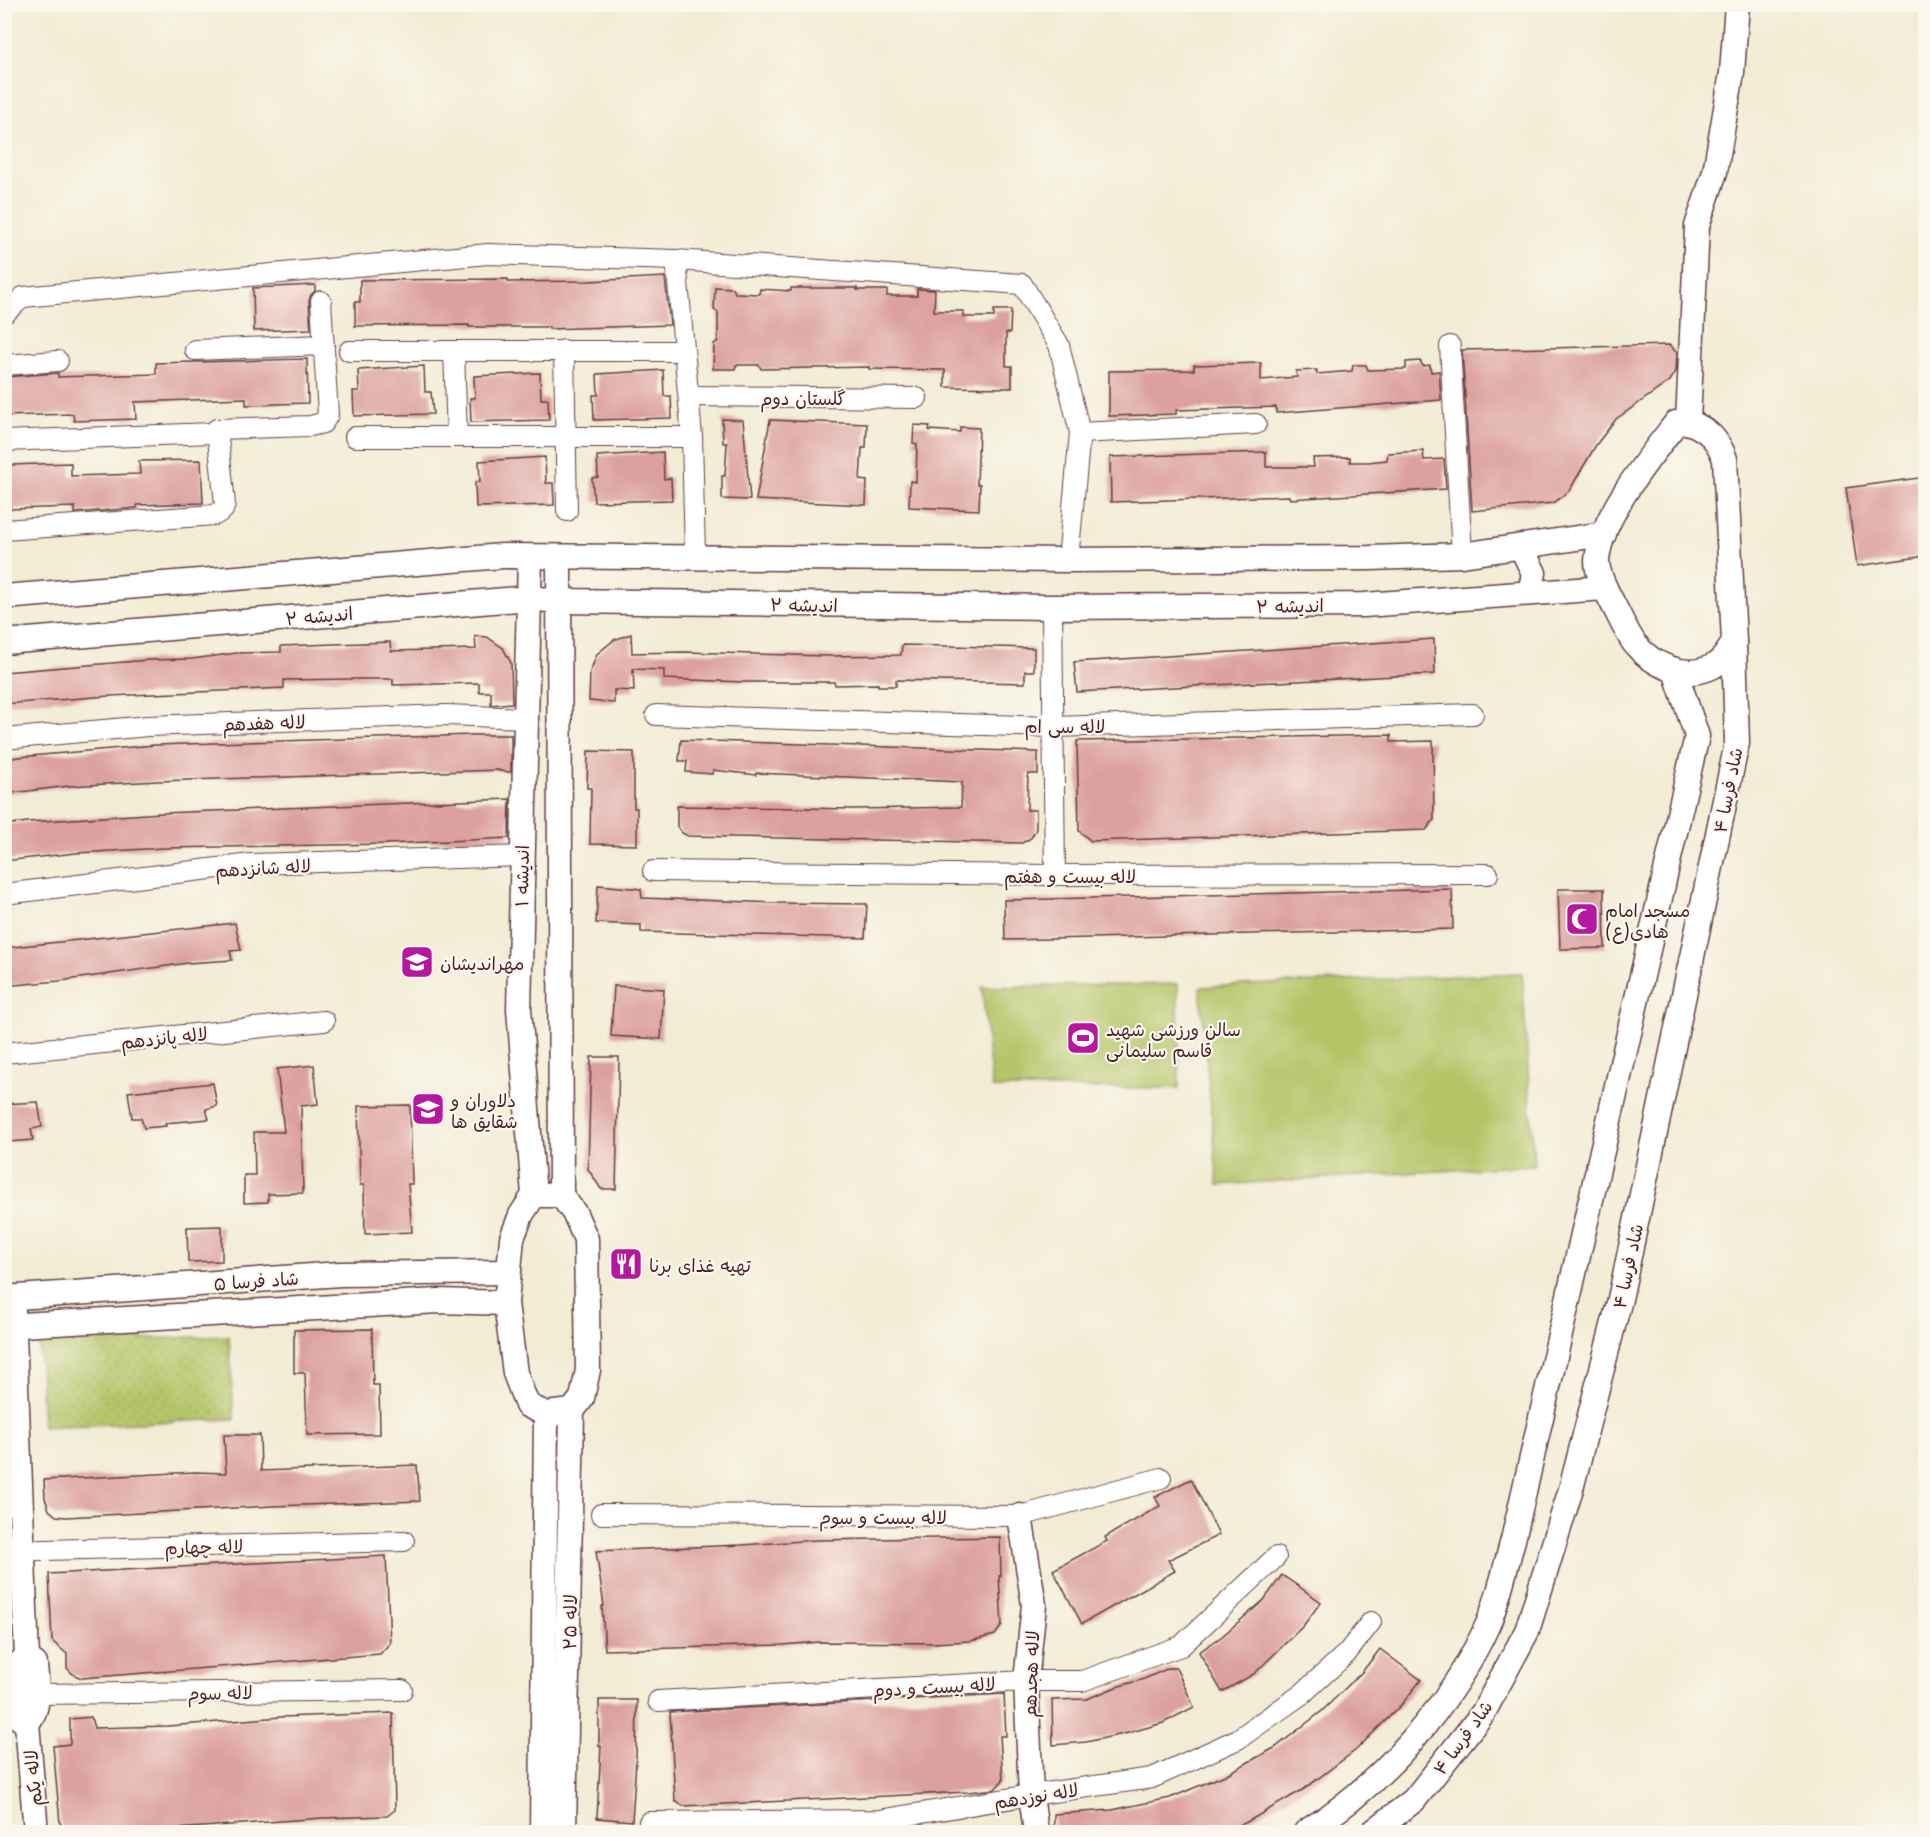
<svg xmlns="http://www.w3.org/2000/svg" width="1930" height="1837" font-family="'Playpen Sans','Playpen Sans Arabic',sans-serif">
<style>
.green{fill:#b4c567;stroke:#7f7249;stroke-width:1.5}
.park{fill:url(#park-dots);stroke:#7f7249;stroke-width:1.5}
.building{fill:#dca09e}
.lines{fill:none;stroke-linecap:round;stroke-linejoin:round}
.minor-casing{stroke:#633e44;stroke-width:22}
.tertiary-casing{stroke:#633e44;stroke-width:27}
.minor{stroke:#fff;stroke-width:20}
.tertiary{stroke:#fff;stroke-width:24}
.labels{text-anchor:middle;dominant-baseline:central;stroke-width:4.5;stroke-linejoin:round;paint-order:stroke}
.street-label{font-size:18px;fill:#4a1f2b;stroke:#fbf7ec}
.poi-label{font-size:18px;fill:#4a1f2b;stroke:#fbf7ec;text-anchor:start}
</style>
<defs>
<pattern id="park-dots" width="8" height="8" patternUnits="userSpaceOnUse" patternTransform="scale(1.5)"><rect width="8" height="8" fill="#b4c567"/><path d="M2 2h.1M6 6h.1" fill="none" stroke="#9ca95a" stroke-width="1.8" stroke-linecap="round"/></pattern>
</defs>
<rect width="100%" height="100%" fill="#fbf7ec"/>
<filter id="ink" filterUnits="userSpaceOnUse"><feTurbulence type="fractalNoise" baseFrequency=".0167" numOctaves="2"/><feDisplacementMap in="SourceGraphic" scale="12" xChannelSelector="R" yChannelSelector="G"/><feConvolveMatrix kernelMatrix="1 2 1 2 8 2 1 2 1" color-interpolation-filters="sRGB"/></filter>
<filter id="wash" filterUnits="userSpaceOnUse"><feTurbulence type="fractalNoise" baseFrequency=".008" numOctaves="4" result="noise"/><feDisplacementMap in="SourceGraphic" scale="24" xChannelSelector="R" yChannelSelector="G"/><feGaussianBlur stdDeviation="1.35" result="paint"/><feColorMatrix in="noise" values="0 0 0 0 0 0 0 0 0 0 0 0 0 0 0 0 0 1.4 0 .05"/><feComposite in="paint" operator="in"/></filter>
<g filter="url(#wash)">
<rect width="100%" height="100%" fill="#f2ecd4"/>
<g class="green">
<path d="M1522,973L1534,1165L1218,1185L1200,987Z"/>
<path d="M1178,984L1179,1088H992L982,987Z"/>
</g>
<path class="park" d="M229,1336L234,1419L43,1427L39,1342Z"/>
<g id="blocks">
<g class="building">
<path d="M665,277L670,325L549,329V327H469V325L355,326V302H360V280L508,279V282L588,281Z"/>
<path d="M315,285V291L311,295L309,301L311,329L254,331L253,288Z"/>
<path d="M715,287L733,288L735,293L759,294L760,289L791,291V288H857V290H887V296H917V289L935,290L934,311H963V317H994V310H1011L1010,333H1006V366H1012V388L945,387V370L869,369V367L761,369L759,365H736L735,369H713L714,344L718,341V312L714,310Z"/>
<path d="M1670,345L1677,353L1676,371L1670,381L1616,419L1596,445L1569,491L1553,503L1472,511L1462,350Z"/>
<path d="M307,359L308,403L246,405V398L135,402L136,419L74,421L73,414L4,416V377L58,373V377L156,374V363Z"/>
<path d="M1420,361L1423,366L1430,365L1431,372L1439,371L1441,400L1276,413V407L1176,410V414L1109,416V371L1194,370V365L1261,363V380L1297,377L1296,371L1317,370V374L1352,371L1353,365H1366L1368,370L1406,369V362Z"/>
<path d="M424,366L425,392H431L433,414L354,416L353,391H359L358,370Z"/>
<path d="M663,370L664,396H671L672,418L594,420L593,395H598L597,374Z"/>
<path d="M540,373L541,399H548L549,420L471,422L470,398H475L474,376Z"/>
<path d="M722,419L743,420L750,500L722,499V476H725L727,443H723Z"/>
<path d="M770,420L867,424L866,448H862L860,480L867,481L866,505L756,500Z"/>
<path d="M914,425L930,426L929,430L960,432V427L979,428L977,484H980L979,510L909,507L910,481L916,482L917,444L913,443Z"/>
<path d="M1423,451L1424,460L1444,459L1446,489L1290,499L1289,496L1111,502L1110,457L1266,452V467H1314L1313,458L1350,457V462H1368L1387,460L1388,453Z"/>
<path d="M663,452L664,479L671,478L672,500L594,502L592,478L598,477L597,456Z"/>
<path d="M545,457L546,483H553L554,505L476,507L475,482H480L479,461Z"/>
<path d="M201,460L203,503L137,505V508L75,513V507L10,509L9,465L71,463V476L140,474L139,461Z"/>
<path d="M1926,477V556L1857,566L1846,488Z"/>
<path d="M631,634L632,653L685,652L827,656L901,655L902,645L1034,648V671H1025V683L896,680V686H878V684L835,685L834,682H744L664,679V670L633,669L634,691L614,690V703L589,701L590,672L597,654L614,640Z"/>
<path d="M475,636L487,637L503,648L511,663L512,703L491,705V692H479V683L393,685V679H349L284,680V688L109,696L4,704V672L149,660L192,659L237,653L281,652V646L390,642L391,651L476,649Z"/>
<path d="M1434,639L1435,674L1077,692L1074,662Z"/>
<path d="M474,735H511V772L499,771V770L158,781L69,786L4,794V759L19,757L155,745Z"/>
<path d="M1391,735V742L1433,741L1434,820L1426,830L1091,841L1079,831L1077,741Z"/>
<path d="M681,740L1038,752V774H1028L1027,810H1036V829L1031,838L1022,843L688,836L682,833L677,826V806L855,809L961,807L962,782L756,773V775L713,770L712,774L686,772L687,761H679Z"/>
<path d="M588,751L634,752V808H637V845L590,844L591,788H587Z"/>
<path d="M510,799L509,838L386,844L164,848L76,853L4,861V825L28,822L162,813Z"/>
<path d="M598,885L641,889L642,898L775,903L867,904L865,938L641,932V925L596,923Z"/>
<path d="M1452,889L1453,929L1005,940L1004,900Z"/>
<path d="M1558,889H1604L1605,948L1560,949Z"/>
<path d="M235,923L241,950L230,951L232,960L188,963L59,981L4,986V948Z"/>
<path d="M614,986L664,989L661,1039L611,1036Z"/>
<path d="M591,1057H619L616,1189H601L588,1169Z"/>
<path d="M314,1065L318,1104L301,1106L303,1193L268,1194V1202L244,1203V1175H255L254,1132H284L277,1069Z"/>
<path d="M213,1083L217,1106L206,1109L209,1119L165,1123L166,1126L144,1128L141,1118H132L128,1092Z"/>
<path d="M38,1102L42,1127L31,1129L33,1140L9,1142L7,1132H4V1104Z"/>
<path d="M410,1105L412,1184H408L412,1232L365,1234L364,1185H360L358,1106Z"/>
<path d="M222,1226V1261L188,1262L187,1227Z"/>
<path d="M372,1329L373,1385H379L380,1434L307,1435L305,1373H294V1330Z"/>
<path d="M224,1435H260L261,1471L417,1465L420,1501L273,1506L66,1517L56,1516L49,1510L45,1498L44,1480L195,1472L226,1473Z"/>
<path d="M1191,1479L1219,1535L1168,1560L1175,1571L1082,1624L1053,1570L1107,1541L1105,1537L1160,1506L1155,1497Z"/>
<path d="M1000,1537L1001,1576H999L1002,1625L995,1635L970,1641L933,1643L820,1642L782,1645L605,1650L602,1606H604L596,1551L742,1545L817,1540Z"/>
<path d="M386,1556L390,1643L380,1654L82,1678L74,1675L67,1668V1654L52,1641L49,1574Z"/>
<path d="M1282,1575L1321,1602L1303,1626L1254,1674L1222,1692L1199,1652L1221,1637L1264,1600Z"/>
<path d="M1380,1649L1421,1680L1401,1705L1356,1750L1304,1789L1247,1822L1221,1833H1054V1814L1112,1810L1170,1798L1225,1775L1276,1747L1322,1711L1362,1672Z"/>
<path d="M1169,1668H1176L1194,1707L1163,1723L1128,1733L1086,1742L1053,1745L1052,1700L1087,1699L1116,1687L1144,1679Z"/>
<path d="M1004,1694L1006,1736H1000L1003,1780L995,1789L968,1792L683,1806L675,1801L670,1712Z"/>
<path d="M599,1700H637L636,1761L632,1821L597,1818L601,1746H599Z"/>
<path d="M393,1713L395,1810L387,1816L322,1818L121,1833H68L60,1823L53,1746L70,1744V1719L91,1717L94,1728L168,1726L281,1717Z"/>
</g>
</g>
</g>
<g filter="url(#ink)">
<use href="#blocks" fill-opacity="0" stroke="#633e44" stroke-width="1.5"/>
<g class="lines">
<g class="minor-casing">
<g id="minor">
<path d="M676,260L692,437L695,556"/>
<path d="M4,314L23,297L488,254L676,260L1022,284L1059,345L1080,433L1068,560"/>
<path d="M1450,346L1462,555"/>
<path d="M195,350L324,345"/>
<path d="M564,350L567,511"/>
<path d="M349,351H684"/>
<path d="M454,351L457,437"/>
<path d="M4,365L58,361"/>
<path d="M689,396L917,398"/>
<path d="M1080,433L1256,424"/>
<path d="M355,437H692"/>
<path d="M4,441L212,433L217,429L310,426L323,423L328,415L321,301"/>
<path d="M4,530L215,515L223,510L225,504L217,429"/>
<path d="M1052,607L1055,875"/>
<path d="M656,715L1054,727L1473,714"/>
<path d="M4,739L148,726L447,715L525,718"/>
<path d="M653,871L1055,875L1488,874"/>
<path d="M4,894L251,864L522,856"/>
<path d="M4,1053L324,1021"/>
<path d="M601,1514L1020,1516L1161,1478"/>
<path d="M4,1551L404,1541"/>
<path d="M37,1694L402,1690"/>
<path d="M658,1701L1026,1681H1082L1181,1646L1276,1557"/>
<path d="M649,1822L879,1820L1031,1795L1152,1778L1238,1739L1302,1694L1347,1653L1371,1622"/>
</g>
</g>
<g class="tertiary-casing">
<g id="tertiary">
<path d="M1688,422C1708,429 1718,440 1725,459L1734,642C1728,652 1721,664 1709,668C1684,679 1652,665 1635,644C1626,632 1620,617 1613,604C1607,592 1597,575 1597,561C1600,517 1649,458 1676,423Z"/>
<path d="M1688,422L1697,226L1715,172L1732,73L1737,4"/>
<path d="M1521,547L1534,573L1530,593"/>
<path d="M530,557L519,1009L534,1195"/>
<path d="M559,557L561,1195L575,1214L586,1239L588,1370L582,1398L572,1411L546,1414L527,1405L515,1373L506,1303L512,1238L521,1215L534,1195H561"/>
<path d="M4,597L502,556L1068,560L1369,558L1462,555L1604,534"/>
<path d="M4,642L529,598L558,601L1052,607L1364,605L1605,588"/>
<path d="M4,1298L340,1274L508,1272"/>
<path d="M13,1310L27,1658"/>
<path d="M4,1326L438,1301L506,1303"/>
<path d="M1020,1516L1034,1605L1026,1681L1031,1795L1036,1832"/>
<path d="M27,1658L35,1664C36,1684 42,1707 27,1723L18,1717L15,1707V1666Z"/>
<path d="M27,1723L36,1832"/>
<path d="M542,1832L546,1414"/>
<path d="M564,1832L572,1411"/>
<path d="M1306,1832C1382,1784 1451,1706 1488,1624C1499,1598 1505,1568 1513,1540L1697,736L1675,671"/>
<path d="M1373,1832L1414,1800L1483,1713L1527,1631L1571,1489L1620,1299L1737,743L1734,642"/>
</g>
</g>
<use href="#minor" class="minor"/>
<use href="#tertiary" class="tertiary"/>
</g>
</g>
<defs>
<g id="mosque-square" transform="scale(1.725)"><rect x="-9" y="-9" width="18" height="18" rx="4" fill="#b5179e" stroke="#fbf7ec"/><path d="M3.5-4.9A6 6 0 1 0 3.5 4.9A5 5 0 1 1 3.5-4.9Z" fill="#fff"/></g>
<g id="school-square" transform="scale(1.725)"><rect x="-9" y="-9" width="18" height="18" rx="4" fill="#b5179e" stroke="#fbf7ec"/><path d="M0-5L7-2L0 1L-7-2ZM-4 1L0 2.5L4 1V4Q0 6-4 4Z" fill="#fff"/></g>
<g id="stadium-square" transform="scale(1.725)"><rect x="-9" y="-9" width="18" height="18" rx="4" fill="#b5179e" stroke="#fbf7ec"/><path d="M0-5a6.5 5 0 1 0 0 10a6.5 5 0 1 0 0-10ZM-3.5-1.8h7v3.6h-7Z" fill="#fff"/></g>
<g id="restaurant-square" transform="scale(1.725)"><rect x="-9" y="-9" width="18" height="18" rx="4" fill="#b5179e" stroke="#fbf7ec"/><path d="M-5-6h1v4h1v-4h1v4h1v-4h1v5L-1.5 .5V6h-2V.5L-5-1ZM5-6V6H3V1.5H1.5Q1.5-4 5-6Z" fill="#fff"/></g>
</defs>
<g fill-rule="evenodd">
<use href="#mosque-square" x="1582" y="919"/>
<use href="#school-square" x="417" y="962"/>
<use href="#stadium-square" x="1083" y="1038"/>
<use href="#school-square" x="428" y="1109"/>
<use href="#restaurant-square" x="626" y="1264"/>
</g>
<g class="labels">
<g class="street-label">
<text x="803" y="397">گلستان دوم</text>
<text transform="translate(804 604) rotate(1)">اندیشه ۲</text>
<text transform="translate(1290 605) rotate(-1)">اندیشه ۲</text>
<text transform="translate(319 615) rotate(-5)">اندیشه ۲</text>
<text transform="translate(264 722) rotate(-2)">لاله هفدهم</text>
<text x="1065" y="725">لاله سی ام</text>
<text transform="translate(1727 790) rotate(-79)">شاد فرسا ۴</text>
<text transform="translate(263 867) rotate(-3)">لاله شانزدهم</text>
<text x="1070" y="875">لاله بیست و هفتم</text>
<text transform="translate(521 876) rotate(-89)">اندیشه ۱</text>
<text transform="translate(164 1037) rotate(-6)">لاله پانزدهم</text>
<text transform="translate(1627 1266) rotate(-78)">شاد فرسا ۴</text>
<text transform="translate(256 1280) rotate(-4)">شاد فرسا ۵</text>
<text x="883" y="1516">لاله بیست و سوم</text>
<text transform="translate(204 1546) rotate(-1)">لاله چهارم</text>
<text transform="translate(569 1622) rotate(-89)">لاله ۲۵</text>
<text transform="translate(1030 1674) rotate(-88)">لاله هجدهم</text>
<text transform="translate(934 1686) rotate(-3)">لاله بیست و دوم</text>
<text transform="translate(220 1692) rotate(-1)">لاله سوم</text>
<text transform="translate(1462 1737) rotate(-54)">شاد فرسا ۴</text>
<text transform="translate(32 1778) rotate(-95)">لاله یکم</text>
<text transform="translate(1036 1795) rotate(-9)">لاله نوزدهم</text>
</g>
<g class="poi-label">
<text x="1605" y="909">مسجد امام<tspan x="1605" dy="21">هادی(ع)</tspan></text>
<text x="440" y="962">مهراندیشان</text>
<text x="1106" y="1028">سالن ورزشی شهید<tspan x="1106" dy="21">قاسم سلیمانی</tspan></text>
<text x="451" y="1099">دلاوران و<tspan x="451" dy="21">شقایق ها</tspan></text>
<text x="649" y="1264">تهیه غذای برنا</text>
</g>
</g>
<rect width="1930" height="1837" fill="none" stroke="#fbf7ec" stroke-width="24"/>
</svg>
